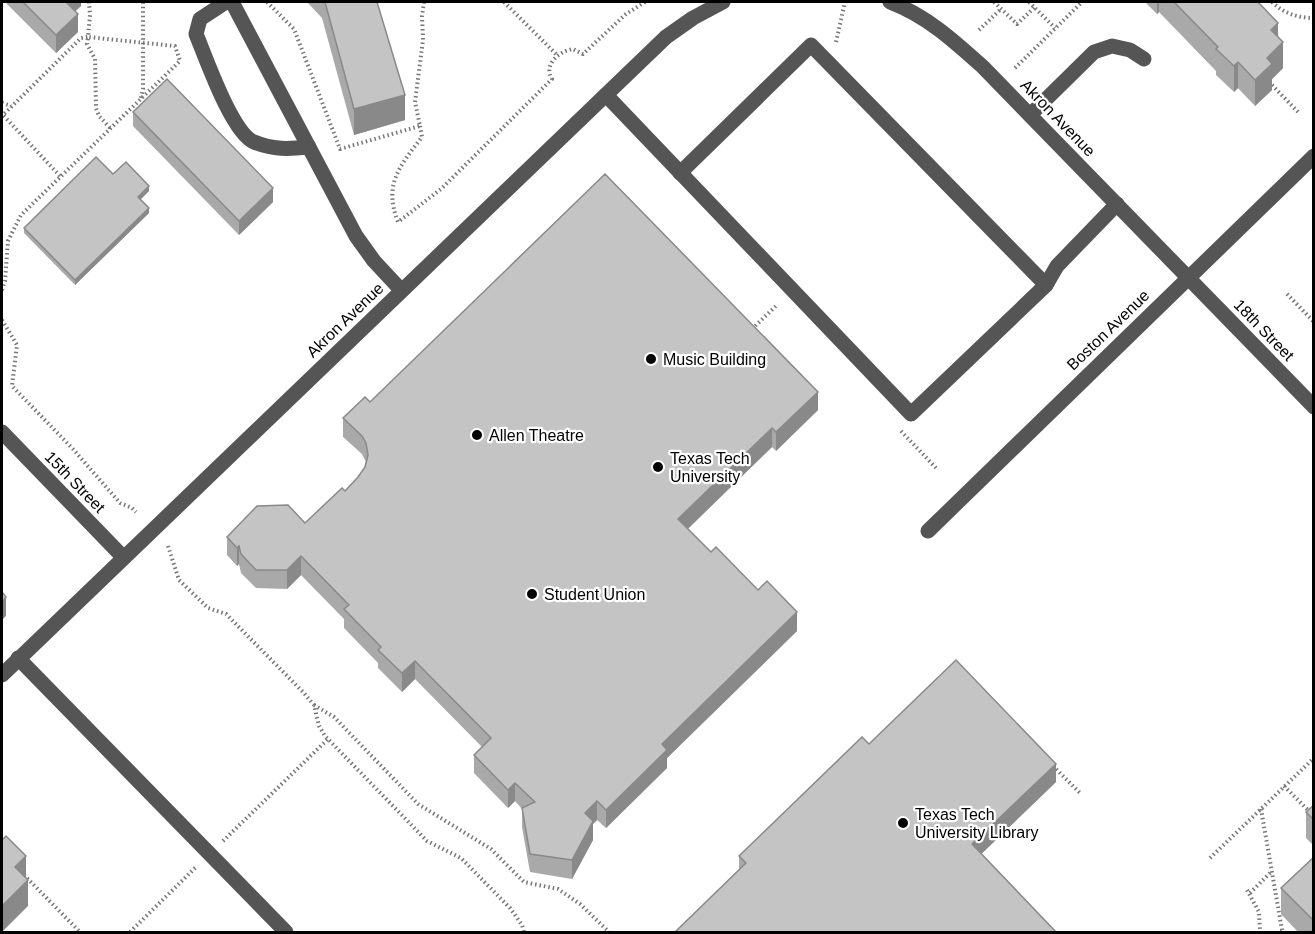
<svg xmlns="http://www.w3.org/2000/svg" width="1315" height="934" font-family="Helvetica,sans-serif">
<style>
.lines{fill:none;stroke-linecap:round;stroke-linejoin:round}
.path{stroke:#777;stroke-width:4;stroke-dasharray:1.5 3;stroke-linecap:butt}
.minor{stroke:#555;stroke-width:15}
.wall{fill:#a9a9a9}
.shaded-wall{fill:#898989}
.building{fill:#c4c4c4;stroke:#898989;stroke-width:1.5}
.poi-dot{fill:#000;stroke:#fff;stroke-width:2}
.labels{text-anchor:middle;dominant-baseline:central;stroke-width:4.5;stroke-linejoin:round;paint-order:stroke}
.street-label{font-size:16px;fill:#000;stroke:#fff}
.poi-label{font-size:16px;fill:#000;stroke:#fff;text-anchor:start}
</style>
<rect width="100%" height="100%" fill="#fff"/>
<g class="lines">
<g class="path">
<path d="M267,2L294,29L340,149L420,126L415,102L423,40L422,16L424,2"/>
<path d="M504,2L558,56"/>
<path d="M994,2L1017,24L1035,7"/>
<path d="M1029,2L1055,28"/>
<path d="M1272,2C1283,13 1298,18 1314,18"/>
<path d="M979,30L1001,9"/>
<path d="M836,42L845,2"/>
<path d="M1015,68L1082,2"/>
<path d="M1272,85L1300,114"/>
<path d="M141,98L143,89V2"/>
<path d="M2,103L11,106"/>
<path d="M420,126L422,137C400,166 383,184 398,222L441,189L552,79C543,65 559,51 573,49L583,54L626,14L645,2"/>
<path d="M60,176L3,115L81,38L88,37L90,15L89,2"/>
<path d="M2,290L5,281L8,241L21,215L180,61L175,46L88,37L87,44L95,59L96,108L99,116L110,128"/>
<path d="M1287,294L1314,322"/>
<path d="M2,320L17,345L12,386L73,449L120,503L132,508L136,512"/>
<path d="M752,329L778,304"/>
<path d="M901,431L936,468"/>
<path d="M168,546L179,580L208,608L226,614L303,692L314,705L319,726L325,736L427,841L461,858L510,908L522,925L524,932"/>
<path d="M314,705L334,717L418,804L491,849L524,882L558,889L580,904L609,932"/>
<path d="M1053,766L1080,793"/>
<path d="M1284,786L1311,813"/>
<path d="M1261,809L1282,930L1284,932"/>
<path d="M223,841L328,739"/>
<path d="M1210,858L1314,758"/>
<path d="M24,875L80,932"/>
<path d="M1247,890L1259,912L1260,932"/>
<path d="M1250,893L1272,871"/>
<path d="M130,932L196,867"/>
</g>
<g class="minor">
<path d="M226,2L200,19L196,34C206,58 232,133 254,142C273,150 289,149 309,147"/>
<path d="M232,2L356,236L374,261L401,290"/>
<path d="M890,2C927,16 954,41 983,67L1314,407"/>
<path d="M606,95L911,414L1046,285L1057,266L1117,204"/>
<path d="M1030,115L1094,52L1112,46L1130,50L1144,59"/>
<path d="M680,173L811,45L1046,285"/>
<path d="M2,432L123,557"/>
<path d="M928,531L1314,156"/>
<path d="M18,658L286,932"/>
<path d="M2,675L666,37L693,18L723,2"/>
</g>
</g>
<g class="wall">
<path d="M5,2H81V6L75,11L78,32L56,53Z"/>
<path d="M307,2H377L405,120L354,135L322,18Z"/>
<path d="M1145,2H1258L1278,38L1283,68L1272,79V90L1255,106L1238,88L1234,92L1216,75V71L1159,12L1157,14Z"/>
<path d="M133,112L273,202L239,235L133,126Z"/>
<path d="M149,191L141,199L149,213L75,285L24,233V228Z"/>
<path d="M370,402L818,410L776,451L772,447L688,529L711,552L797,631L667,758V768L606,828L597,820L593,824V840L572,879L530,872L522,827V809L515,801L508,808L474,773V755L482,747L415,679L402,692L378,668V663L344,628V619L301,575L287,589L256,588L241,573L239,564L237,566L227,555V537L305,523L345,491L358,477L365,467L366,462L362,454L343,437V418Z"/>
<path d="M869,744L1056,782L981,854L739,870V856Z"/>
<path d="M1314,805V846L1306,838V812Z"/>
<path d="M1314,857V933H1299L1281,914V888Z"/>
</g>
<g class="shaded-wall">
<path d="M66,2H81V6L66,20Z"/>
<path d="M1157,2H1159V12L1157,14Z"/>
<path d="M78,14V32L56,53V35Z"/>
<path d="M1278,23V47L1283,42V68L1272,79V90L1255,106V80L1267,58L1271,30Z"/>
<path d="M1238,62V88L1234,92V66Z"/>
<path d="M405,95V120L354,135V109Z"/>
<path d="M149,186V191L138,202V197Z"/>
<path d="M273,188V202L239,235V221Z"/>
<path d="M149,208V213L75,285V280Z"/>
<path d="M818,392V410L776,451V432Z"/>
<path d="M772,428V447L678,538V519Z"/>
<path d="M239,546V564L237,566V548Z"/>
<path d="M301,556V575L287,589V570Z"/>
<path d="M6,597V616L2,620V602Z"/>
<path d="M797,612V631L667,758V768L606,828V810L662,744Z"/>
<path d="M415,661V679L402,692V673Z"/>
<path d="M1056,764V782L972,863V844Z"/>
<path d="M515,783V801L508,808V790Z"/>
<path d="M597,801V820L593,824V840L572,879V860L585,813Z"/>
<path d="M26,856V882L15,867Z"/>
<path d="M28,880V906L2,932V906Z"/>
</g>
<g class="building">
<path d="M23,2H66L78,14L56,35Z"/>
<path d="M325,2H377L405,95L354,109Z"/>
<path d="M1174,2H1258L1278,23L1271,30L1283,42L1267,58L1272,64L1255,80L1238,62L1234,66L1216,49L1218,47Z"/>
<path d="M167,79L273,188L239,221L133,112Z"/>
<path d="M96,157L113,174L126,162L149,186L138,197L149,208L75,280L24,228Z"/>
<path d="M605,174L818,392L776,432L772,428L678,519L711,552L716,547L758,590L767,581L797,612L662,744L667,750L606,810L597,801L585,813L593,821L572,860L530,854L522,808L535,802L515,783L508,790L474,755L491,738L415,661L402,673L378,650L381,647L344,609L349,605L301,556L287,570H256L241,554L239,546L237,548L227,537L257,506L288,505L305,523L342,488L345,491L358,477L365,467L368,455L366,443L362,436L343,418L365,397L370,402Z"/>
<path d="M2,592L6,597L2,602Z"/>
<path d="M956,660L1056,764L972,844L1057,933H674L746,863L739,856L862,737L869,744Z"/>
<path d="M1314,805V820L1306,812Z"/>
<path d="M6,836L26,856L15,867L28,880L2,906V840Z"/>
<path d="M1314,857V921L1281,888Z"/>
</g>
<g class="poi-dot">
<circle cx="651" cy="359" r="6"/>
<circle cx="477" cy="435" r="6"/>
<circle cx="658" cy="467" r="6"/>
<circle cx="532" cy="594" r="6"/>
<circle cx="903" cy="823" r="6"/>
</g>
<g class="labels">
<g class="street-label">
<text transform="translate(1058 118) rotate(46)">Akron Avenue</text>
<text transform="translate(345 320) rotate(-44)">Akron Avenue</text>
<text transform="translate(1108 330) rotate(-44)">Boston Avenue</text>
<text transform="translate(1264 330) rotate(46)">18th Street</text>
<text transform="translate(75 482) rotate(46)">15th Street</text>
</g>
<g class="poi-label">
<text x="663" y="359">Music Building</text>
<text x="489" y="435">Allen Theatre</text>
<text x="670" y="458">Texas Tech<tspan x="670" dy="18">University</tspan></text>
<text x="544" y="594">Student Union</text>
<text x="915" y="814">Texas Tech<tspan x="915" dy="18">University Library</tspan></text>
</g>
</g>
<rect width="1315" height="934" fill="none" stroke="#000000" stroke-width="6"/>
</svg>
